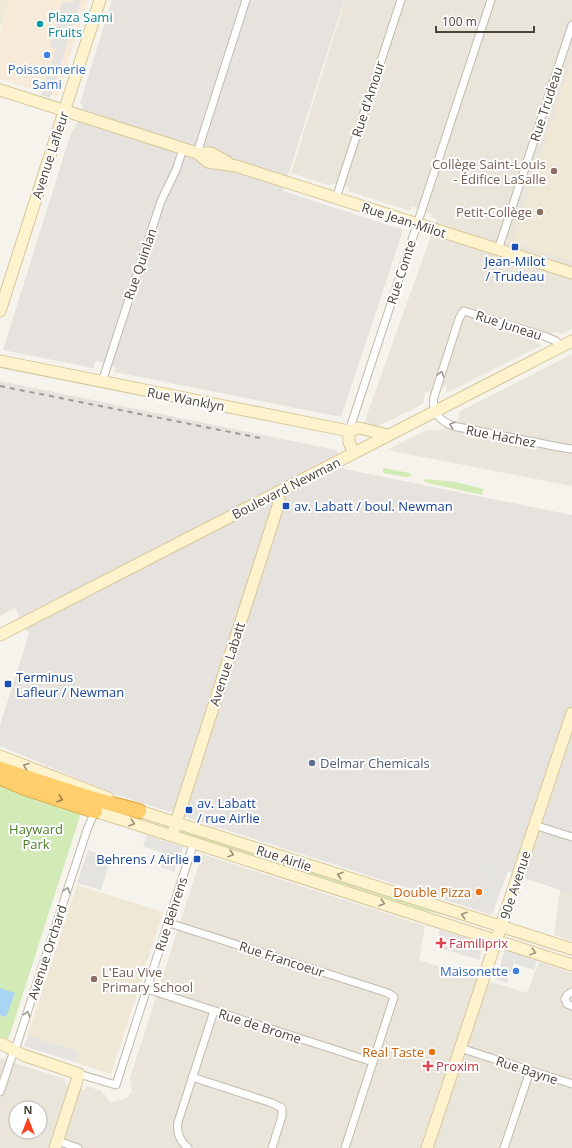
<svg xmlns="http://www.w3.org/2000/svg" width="572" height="1148" font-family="'Open Sans',sans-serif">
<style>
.residential{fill:#eae5da;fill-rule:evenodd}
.commercial{fill:#f7ead8}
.industrial{fill:#e6e2dd}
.education{fill:#efe8d6}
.green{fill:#d2eab5}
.parking{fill:#e5e3e0}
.water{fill:#a9d4f2}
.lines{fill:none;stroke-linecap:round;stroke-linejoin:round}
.street-casing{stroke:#c2bbae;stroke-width:9}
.secondary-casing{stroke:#d6c79b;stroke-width:13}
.highway-casing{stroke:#e0a43c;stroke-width:16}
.street{stroke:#fff;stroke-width:7}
.secondary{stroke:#fff3cd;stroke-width:11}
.highway{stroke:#ffcf6e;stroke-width:14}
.rail{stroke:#9a9a9a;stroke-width:2;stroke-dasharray:5 5;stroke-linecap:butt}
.oneway{stroke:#9c9892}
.oneway2{stroke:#9c937c}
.oneway3{stroke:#937c4e}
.culture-dot{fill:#0f9aa8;stroke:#fff;stroke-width:1.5}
.shop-dot{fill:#3f7fe0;stroke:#fff;stroke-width:1.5}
.education-dot{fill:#8d6e63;stroke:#fff;stroke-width:1.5}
.transit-dot{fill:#1a4fb4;stroke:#fff;stroke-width:1.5}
.service-dot{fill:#5c6f8a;stroke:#fff;stroke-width:1.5}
.food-dot{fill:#e8710a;stroke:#fff;stroke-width:1.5}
.health-dot{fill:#e0444e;stroke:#fff;stroke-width:1.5}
.labels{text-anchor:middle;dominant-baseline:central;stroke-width:4;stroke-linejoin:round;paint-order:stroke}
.culture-label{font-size:13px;fill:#0d838f;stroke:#fff;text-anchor:start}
.shop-label{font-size:13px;fill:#366cbe;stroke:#fff}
.street-label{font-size:13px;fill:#4b4439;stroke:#fff}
.education-label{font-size:13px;fill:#785e54;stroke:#fff;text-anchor:end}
.transit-label{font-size:13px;fill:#164399;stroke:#fff;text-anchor:start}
.service-label{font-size:13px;fill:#4e5e75;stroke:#fff;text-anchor:start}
.park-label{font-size:13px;fill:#4a7f2a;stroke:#fff}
.food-label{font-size:13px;fill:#c56008;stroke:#fff;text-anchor:end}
.health-label{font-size:13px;fill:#be3a42;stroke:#fff;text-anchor:start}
</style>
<rect width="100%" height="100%" fill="#f6f3ec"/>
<g class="residential">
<path d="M345,0H572V329L562,334L556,331L536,343L542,345L446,393L447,386L425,393L423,404L379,426L364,423L437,219L431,217L432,214L412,206L410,211L348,191L349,187L331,183L330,186L291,173Z"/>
<path d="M572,354V486L387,450L427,430H440L460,419L459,412Z"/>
<path d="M202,854L425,926L419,960L527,993L539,962L572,973V1148H0V1058L65,1079V1083L85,1090L87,1086L101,1091L110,1102L126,1099L132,1092L130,1078ZM16,1108H40V1132H16Z"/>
<path d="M560,890L572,894V941L554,935Z"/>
</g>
<path class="commercial" d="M9,0H88L57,97L0,79V34Z"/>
<g class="industrial">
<path d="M112,0H344L283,191L403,230L341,417L115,372L116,367L96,360L93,368L3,350L71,133L76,126L83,106L80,103Z"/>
<path d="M0,381L336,450L344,469L572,515V894L518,876L508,871L492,915L114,794L0,746V725L29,634L15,608L0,616Z"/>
</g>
<g class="education">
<path d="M0,0H9L0,28Z"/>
<path d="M572,60V262L512,242Z"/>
<path d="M77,885L163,912L111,1074L24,1046Z"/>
</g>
<g class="green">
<path d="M383,468L410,473L412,476L405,477L384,473L383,471Z"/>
<path d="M425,479L456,482L483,489L482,495L428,483L424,481Z"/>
<path d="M0,781L81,813L9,1037L7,1039L0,1036Z"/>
<path d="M182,831L419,907L448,915V916L419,909L207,841L182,833Z"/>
</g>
<g class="parking">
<path d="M74,0H81L50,98L41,95L56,49L49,47L63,1L73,4Z"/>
<path d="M147,835L183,847L174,872L161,867L165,854L143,846Z"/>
<path d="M88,850L111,858L101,890L77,883Z"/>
<path d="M481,858L507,868L491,913L466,904L467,901L477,904L487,875L476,871Z"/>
<path d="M440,930L484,943L479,960L443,949L446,938L438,936Z"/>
<path d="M505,950L537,961L534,970L514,963L507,983L496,979Z"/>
<path d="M29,1036L79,1052L76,1062L24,1046Z"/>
</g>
<path class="water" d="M0,988L15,993L6,1017L0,1015Z"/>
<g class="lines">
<g class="street-casing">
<g id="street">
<path d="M197,153L246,0"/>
<path d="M336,198L401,0"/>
<path d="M498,250L572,25"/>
<path d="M560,347L556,341L544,336L464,311L462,313L459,319L434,397C431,411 440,421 453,426L564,448L572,449"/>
<path d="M102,382L161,201L176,170L183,149"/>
<path d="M349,431L491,0"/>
<path d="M534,825L572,837"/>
<path d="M169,923L388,993L394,997L345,1148"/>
<path d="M147,989L373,1062"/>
<path d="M572,992L567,995L565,999L567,1004L572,1006"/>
<path d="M460,1048L572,1084"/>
<path d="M79,1074L116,1085L194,842"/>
<path d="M192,1077L272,1103L282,1108V1116L272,1148"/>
<path d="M0,1092L11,1059L17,1044L87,830L95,811"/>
<path d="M58,1141L78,1148"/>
<path d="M188,1148C180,1141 176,1133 178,1122L214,1011"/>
<path d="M504,1148L530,1071"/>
</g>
</g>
<g class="secondary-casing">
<g id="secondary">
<path d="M0,90L197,153H211L227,162"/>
<path d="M197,153L208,162L236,166L572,273"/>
<path d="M0,311L100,0"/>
<path d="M0,361L349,431L359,428L388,435"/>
<path d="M349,431V442L354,453"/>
<path d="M0,635L572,341"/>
<path d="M0,756L108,798"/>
<path d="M133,809L572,949"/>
<path d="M95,811L572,965"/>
<path d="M174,829L278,506L279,499L278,492"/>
<path d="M0,1043L23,1055L79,1074L55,1148"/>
<path d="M427,1148L572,713"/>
</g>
</g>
<g class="highway-casing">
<g id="highway">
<path d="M0,769L90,798L139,811"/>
<path d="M4,779L25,788L95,811"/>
</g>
</g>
<use href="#street" class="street"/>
<use href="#secondary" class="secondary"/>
<use href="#highway" class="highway"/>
<path class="rail" d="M0,386L260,438"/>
</g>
<defs><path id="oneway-chevron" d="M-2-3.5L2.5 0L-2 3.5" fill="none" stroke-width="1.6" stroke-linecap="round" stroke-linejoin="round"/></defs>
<g class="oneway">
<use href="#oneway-chevron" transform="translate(441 374) rotate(-72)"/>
<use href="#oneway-chevron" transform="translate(452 425) rotate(-161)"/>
<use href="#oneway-chevron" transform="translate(67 890) rotate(-72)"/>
<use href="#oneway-chevron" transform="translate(27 1014) rotate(-72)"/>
</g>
<g class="oneway2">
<use href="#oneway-chevron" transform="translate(26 766) rotate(-159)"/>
<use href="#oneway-chevron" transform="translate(132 823) rotate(18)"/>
<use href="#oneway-chevron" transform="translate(231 854) rotate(18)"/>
<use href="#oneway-chevron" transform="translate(340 875) rotate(-162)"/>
<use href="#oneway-chevron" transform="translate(382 903) rotate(18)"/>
<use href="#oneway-chevron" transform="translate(464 915) rotate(-162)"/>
<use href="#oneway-chevron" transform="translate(533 952) rotate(18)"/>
</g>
<use class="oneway3" href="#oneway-chevron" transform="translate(60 799) rotate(19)"/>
<circle class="culture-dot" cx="40" cy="24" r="4"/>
<g class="shop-dot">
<circle cx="47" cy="55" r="4"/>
<circle cx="516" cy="971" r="4"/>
</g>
<g class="education-dot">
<circle cx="554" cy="171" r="4"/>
<circle cx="540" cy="212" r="4"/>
<circle cx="94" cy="979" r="4"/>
</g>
<g class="transit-dot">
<rect x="511" y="243" width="8" height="8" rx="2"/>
<rect x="282" y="502" width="8" height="8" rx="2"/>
<rect x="4" y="680" width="8" height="8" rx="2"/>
<rect x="185" y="806" width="8" height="8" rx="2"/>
<rect x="193" y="855" width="8" height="8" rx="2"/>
</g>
<circle class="service-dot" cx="312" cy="763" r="4"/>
<g class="food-dot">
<circle cx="479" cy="892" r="4"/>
<circle cx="432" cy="1052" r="4"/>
</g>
<g class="health-dot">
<path d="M439 937h4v4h4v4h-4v4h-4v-4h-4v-4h4z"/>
<path d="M426 1060h4v4h4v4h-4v4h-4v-4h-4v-4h4z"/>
</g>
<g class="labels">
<g class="culture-label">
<text x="48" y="17">Plaza Sami<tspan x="48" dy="15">Fruits</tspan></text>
</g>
<g class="shop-label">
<text x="47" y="69">Poissonnerie<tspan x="47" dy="15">Sami</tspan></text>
<text x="508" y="971" text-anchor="end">Maisonette</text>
</g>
<g class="street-label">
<text transform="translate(368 99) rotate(-72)">Rue d'Amour</text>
<text transform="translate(546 104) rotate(-72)">Rue Trudeau</text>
<text transform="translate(50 155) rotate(-72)">Avenue Lafleur</text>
<text transform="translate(404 220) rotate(18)">Rue Jean-Milot</text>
<text transform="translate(140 264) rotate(-71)">Rue Quinlan</text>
<text transform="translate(401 272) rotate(-72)">Rue Comte</text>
<text transform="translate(509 325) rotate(18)">Rue Juneau</text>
<text transform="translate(186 399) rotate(11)">Rue Wanklyn</text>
<text transform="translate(501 436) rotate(11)">Rue Hachez</text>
<text transform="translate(286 488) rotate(-27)">Boulevard Newman</text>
<text transform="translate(227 664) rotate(-72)">Avenue Labatt</text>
<text transform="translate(284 858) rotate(18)">Rue Airlie</text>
<text transform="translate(515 885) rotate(-72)">90e Avenue</text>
<text transform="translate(171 914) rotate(-72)">Rue Behrens</text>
<text transform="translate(47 952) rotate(-72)">Avenue Orchard</text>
<text transform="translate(282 959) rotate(18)">Rue Francoeur</text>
<text transform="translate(260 1026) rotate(18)">Rue de Brome</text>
<text transform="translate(527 1070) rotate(18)">Rue Bayne</text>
</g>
<g class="education-label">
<text x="546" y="164">Collège Saint-Louis<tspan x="546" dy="15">- Édifice LaSalle</tspan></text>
<text x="532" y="212">Petit-Collège</text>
<text x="102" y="972" text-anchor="start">L'Eau Vive<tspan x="102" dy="15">Primary School</tspan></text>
</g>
<g class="transit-label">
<text x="515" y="261" text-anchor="middle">Jean-Milot<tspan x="515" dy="15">/ Trudeau</tspan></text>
<text x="294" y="506">av. Labatt / boul. Newman</text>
<text x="16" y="677">Terminus<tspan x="16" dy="15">Lafleur / Newman</tspan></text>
<text x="197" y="803">av. Labatt<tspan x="197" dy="15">/ rue Airlie</tspan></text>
<text x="189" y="859" text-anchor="end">Behrens / Airlie</text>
</g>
<g class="service-label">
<text x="320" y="763">Delmar Chemicals</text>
</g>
<g class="park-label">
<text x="36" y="829">Hayward<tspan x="36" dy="15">Park</tspan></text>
</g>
<g class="food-label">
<text x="471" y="892">Double Pizza</text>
<text x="424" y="1052">Real Taste</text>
</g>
<g class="health-label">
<text x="449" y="943">Familiprix</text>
<text x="436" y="1066">Proxim</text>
</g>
</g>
<g transform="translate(28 1120)"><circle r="19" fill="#ffffff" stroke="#b7b4b0"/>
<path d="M0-3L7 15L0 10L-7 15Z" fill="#fc3f1d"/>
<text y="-6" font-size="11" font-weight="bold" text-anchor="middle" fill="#4b4439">N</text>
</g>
<path d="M436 26v6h98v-6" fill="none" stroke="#4b4439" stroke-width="2"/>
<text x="442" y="26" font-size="12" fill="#4b4439" stroke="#ffffff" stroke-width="3" paint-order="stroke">100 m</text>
</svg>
